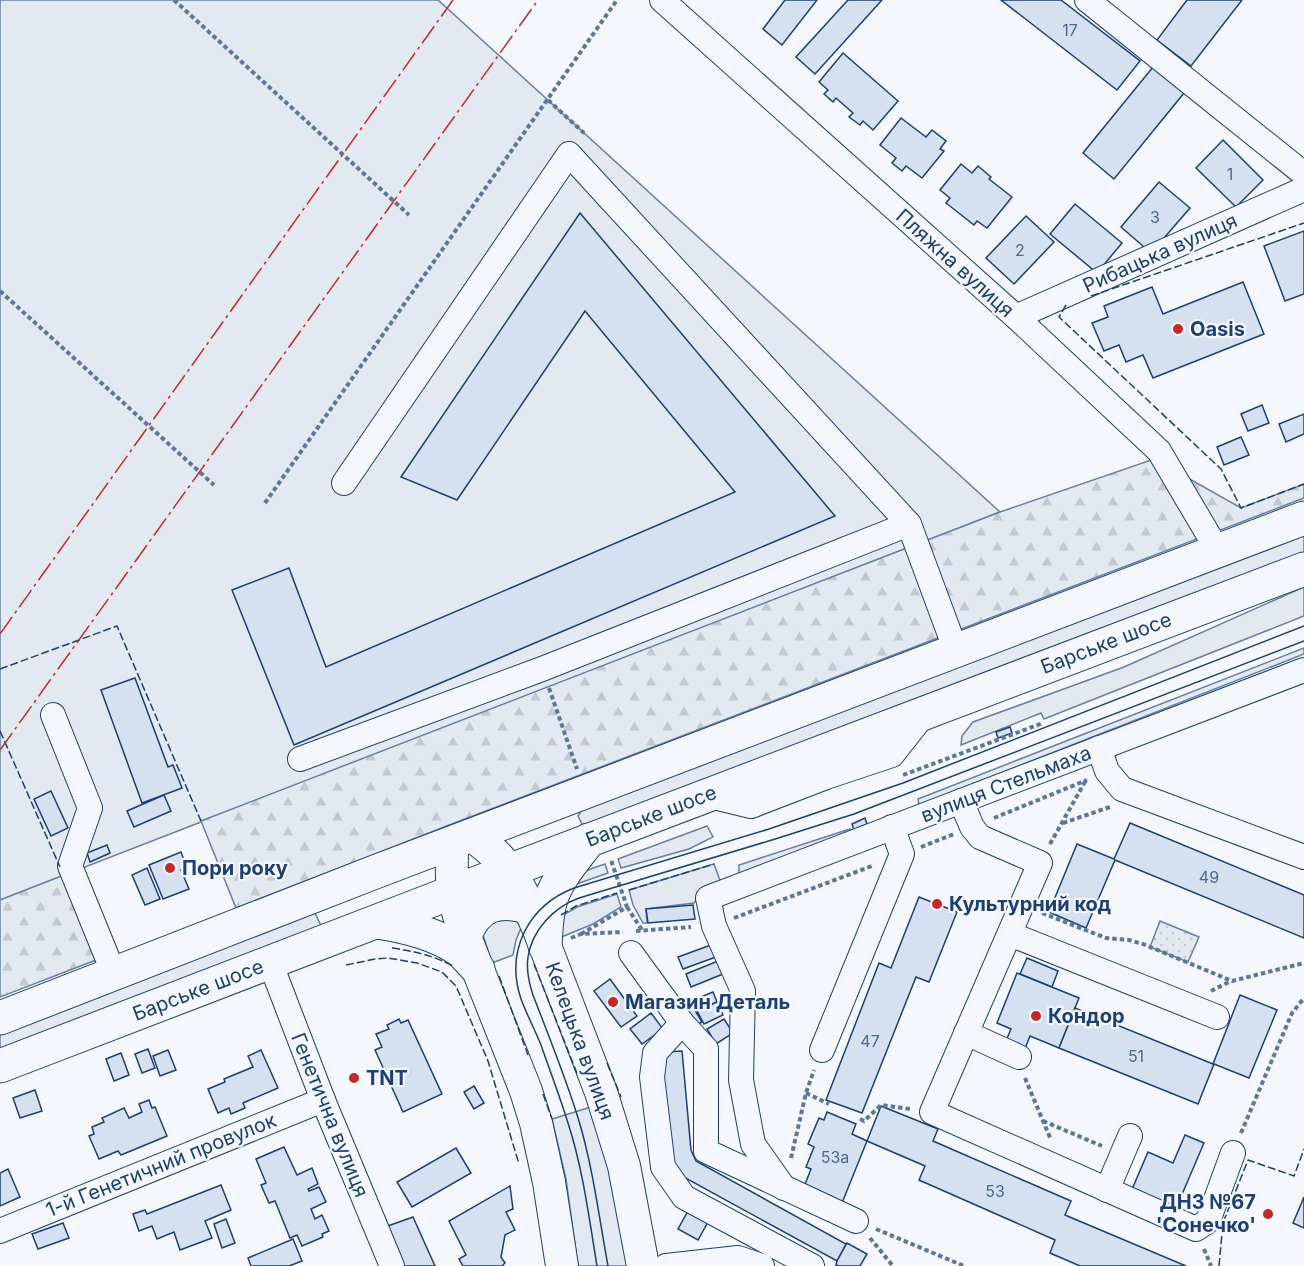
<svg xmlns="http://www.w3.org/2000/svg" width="1304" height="1266" font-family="Inter,sans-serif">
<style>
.grass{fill:#e3e9f0;stroke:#687fa3;stroke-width:1.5}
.forest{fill:url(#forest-firs);stroke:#687fa3;stroke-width:1.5}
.park{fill:url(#park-dots);stroke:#687fa3;stroke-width:1.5}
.building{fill:#d5e0f0;stroke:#1d3f73;stroke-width:1.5}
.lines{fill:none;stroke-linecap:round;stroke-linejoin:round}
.minor-casing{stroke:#1d3f73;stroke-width:26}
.major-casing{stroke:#1d3f73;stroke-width:34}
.highway-casing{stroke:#1d3f73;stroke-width:35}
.path{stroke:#5e769c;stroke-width:4;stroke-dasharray:4.5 3;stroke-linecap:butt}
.minor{stroke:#f4f7fb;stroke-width:24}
.major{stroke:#f4f7fb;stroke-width:32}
.highway{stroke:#f4f7fb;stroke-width:33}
.tram{stroke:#1d3f73;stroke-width:1.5}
.fence{stroke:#1d3f73;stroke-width:1.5;stroke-dasharray:8 3;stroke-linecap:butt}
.power{stroke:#c62828;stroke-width:1.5;stroke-dasharray:21 4.5 3 4.5;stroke-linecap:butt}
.poi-dot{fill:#c62828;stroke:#f4f7fb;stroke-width:2}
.labels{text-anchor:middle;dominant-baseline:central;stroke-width:4.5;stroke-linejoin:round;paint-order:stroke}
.number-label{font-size:16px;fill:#4b6792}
.street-label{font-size:20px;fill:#1d3f73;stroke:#f4f7fb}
.poi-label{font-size:20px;font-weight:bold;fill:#1d3f73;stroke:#f4f7fb;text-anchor:start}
</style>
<defs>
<pattern id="forest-firs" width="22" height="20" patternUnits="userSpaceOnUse" patternTransform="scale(1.5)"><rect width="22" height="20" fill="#e3e9f0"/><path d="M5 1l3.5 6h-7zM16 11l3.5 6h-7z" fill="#c2c9d1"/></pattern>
<pattern id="park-dots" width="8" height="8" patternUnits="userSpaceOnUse" patternTransform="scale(1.5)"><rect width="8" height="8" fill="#e3e9f0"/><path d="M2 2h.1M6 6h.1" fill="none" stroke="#c2c9d1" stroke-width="1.8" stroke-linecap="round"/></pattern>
</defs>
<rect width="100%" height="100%" fill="#f4f7fb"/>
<g class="grass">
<path d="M0,0H438L1000,512L0,900Z"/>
<path d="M1304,535V554L590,825L582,824L578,816L583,808Z"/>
<path d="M1304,587V616L1044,719L1041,713L961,745L962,736L973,722L1124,667Z"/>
<path d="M1304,648V654L919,805L918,799Z"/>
<path d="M707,826L713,837L689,849L621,868L618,859Z"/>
<path d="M850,829L851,831L739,875V865Z"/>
<path d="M605,864L608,873L568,887C581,872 586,870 605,864Z"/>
<path d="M714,864L721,883L704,889L694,903L646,909L647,923H643L633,905L629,890Z"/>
<path d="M617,894L621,907L593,924L559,938L560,917L577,907Z"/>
<path d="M308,899L328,940L0,1066V1018Z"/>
<path d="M516,918L521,928L516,940L513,955L492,963L482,932L485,920Z"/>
<path d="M591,1107L610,1168L628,1266H578L566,1179L552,1119Z"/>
</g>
<g class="forest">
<path d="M1154,459L1241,508L1304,484V498L457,822L236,908L201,821L1000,512Z"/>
<path d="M64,875L96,960L0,997V900Z"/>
</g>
<path class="park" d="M1160,921L1199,937L1188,962L1150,947Z"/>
<g class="building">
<path d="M785,0H817L782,45L763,29Z"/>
<path d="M848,0H882L815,74L796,57Z"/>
<path d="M1001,0H1061L1140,61L1117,90Z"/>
<path d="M1187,0H1242L1191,66L1157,40Z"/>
<path d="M843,53L898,101L873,130L863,121L860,125L849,117L853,113L836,98L833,102L824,94L828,90L819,82Z"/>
<path d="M1153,67L1184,93L1114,179L1083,153Z"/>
<path d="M901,118L926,137L932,130L946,141L940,149L944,151L922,178L906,166L902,171L892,163L896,158L880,145Z"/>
<path d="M1223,140L1263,180L1236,207L1196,168Z"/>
<path d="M961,164L972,173L978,166L991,177L989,179L1012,197L987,228L977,221L974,225L946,203L950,198L940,190Z"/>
<path d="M1159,182L1190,208L1151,253L1121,227Z"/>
<path d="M1075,204L1122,243L1097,273L1050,234Z"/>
<path d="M580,213L835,516L294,745L232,590L289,568L326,667L735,492L585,311L457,500L401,477Z"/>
<path d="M1026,216L1054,242L1014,284L986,258Z"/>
<path d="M1304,231V294L1285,301L1264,246Z"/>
<path d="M1243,282L1264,334L1153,378L1143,355L1126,362L1119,345L1104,351L1092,323L1108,317L1104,306L1152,287L1163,314Z"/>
<path d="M1262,405L1269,423L1248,431L1241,414Z"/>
<path d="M1304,414V434L1286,442L1279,424Z"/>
<path d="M1241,437L1249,455L1224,465L1217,447Z"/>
<path d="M135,678L168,767L173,765L182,788L142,803L101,690Z"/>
<path d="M1010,727L1012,733L998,738L996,732Z"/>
<path d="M51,791L68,828L51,836L34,799Z"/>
<path d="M164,795L171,811L134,827L127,811Z"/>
<path d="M865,818L867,824L854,830L852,824Z"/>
<path d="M1130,823L1304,895V938L1115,860L1086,928L1049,912L1077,844L1114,859Z"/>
<path d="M107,845L110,853L90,862L87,853Z"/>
<path d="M181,852L187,868L181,870L189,889L163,899L149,865Z"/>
<path d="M147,868L160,899L145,905L132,875Z"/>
<path d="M919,897L957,912L929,982L916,977L862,1113L826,1100L879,963L891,968Z"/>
<path d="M693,905L695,919L648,923L646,909Z"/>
<path d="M711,945L716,957L683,969L678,957Z"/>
<path d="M1027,958L1058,971L1052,987L1020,974Z"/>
<path d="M718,961L723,974L691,987L686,974Z"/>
<path d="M1017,973L1079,998L1059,1048L1030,1036L1024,1051L1005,1043L1011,1029L997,1023Z"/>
<path d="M610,979L637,1016L621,1027L594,991Z"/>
<path d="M713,992L717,1002L700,1009L696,999Z"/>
<path d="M1240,995L1277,1010L1249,1078L1214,1064L1198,1104L1059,1048L1075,1008L1213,1064Z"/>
<path d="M717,1002L723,1015L704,1024L697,1011Z"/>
<path d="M693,1007L702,1022L692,1028L683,1013Z"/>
<path d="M651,1013L663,1029L642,1044L630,1029Z"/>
<path d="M399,1019L401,1023L408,1020L442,1094L403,1112L375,1050L382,1047L376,1034L389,1029L387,1025Z"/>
<path d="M724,1019L733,1033L716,1044L707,1029Z"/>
<path d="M148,1049L155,1068L142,1073L135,1054Z"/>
<path d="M168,1050L176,1070L160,1076L153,1056Z"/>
<path d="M261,1050L278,1088L243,1103L245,1108L231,1114L229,1108L218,1113L208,1089L225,1082L224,1079L253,1067L248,1056Z"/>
<path d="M682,1051L691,1150L696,1161L846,1244L837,1261L680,1175L671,1158L660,1063L665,1052Z"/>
<path d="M121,1053L129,1075L114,1081L106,1059Z"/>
<path d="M474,1086L484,1103L474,1109L464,1092Z"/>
<path d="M35,1090L42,1111L20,1118L13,1098Z"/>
<path d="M149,1100L152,1108L155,1107L167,1136L121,1155L118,1151L99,1159L89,1136L94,1134L92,1127L104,1122L102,1118L124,1108L129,1118L142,1112L139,1104Z"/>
<path d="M881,1106L938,1129L933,1141L1071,1201L1065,1215L1186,1266H1080L1050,1253L1055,1240L919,1180L925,1166L867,1141Z"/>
<path d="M827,1112L856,1124L852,1134L867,1141L842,1203L804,1187L811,1169L806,1167L814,1147L808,1144L819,1118L824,1120Z"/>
<path d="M1185,1135L1204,1143L1174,1213L1130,1194L1148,1152L1173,1163Z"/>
<path d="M284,1147L297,1175L312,1168L318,1184L308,1189L309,1191L319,1187L326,1202L311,1209L315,1219L322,1215L329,1231L322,1234L323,1237L302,1246L297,1235L290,1238L275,1201L269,1203L261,1185L266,1183L256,1159Z"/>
<path d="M456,1148L471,1173L412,1207L397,1182Z"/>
<path d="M8,1169L20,1197L0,1206V1173Z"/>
<path d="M221,1185L231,1210L205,1221L212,1238L180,1250L174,1232L157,1239L152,1226L139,1231L133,1214L145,1210L147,1214Z"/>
<path d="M510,1186L513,1209L506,1212L515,1230L505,1235L501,1257L505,1263L502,1266H463L459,1259L466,1255L449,1221Z"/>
<path d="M1304,1197V1228L1293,1223Z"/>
<path d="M688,1211L708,1222L698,1240L678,1229Z"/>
<path d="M413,1217L435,1266H403L385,1227Z"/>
<path d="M226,1219L235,1243L222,1248L214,1224Z"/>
<path d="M63,1223L69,1238L38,1249L32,1234Z"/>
<path d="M293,1239L302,1261L289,1266H251L248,1258Z"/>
<path d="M847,1243L867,1254L860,1266H839L836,1265L837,1261Z"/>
</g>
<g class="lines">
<g class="minor-casing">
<g id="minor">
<path d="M662,0L1016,317L1159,451L1218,551"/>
<path d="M1087,0L1304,174"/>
<path d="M1016,317L1304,189"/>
<path d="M909,524L956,651"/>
<path d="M53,715L90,808L70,866L114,974"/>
<path d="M1099,748L1107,771L1122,789L1304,857"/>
<path d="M300,759L542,669L909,524L569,154L344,483"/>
<path d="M706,795L751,806L826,777L892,755L925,713"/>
<path d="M961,801L972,827L980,837L1040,863L932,1112L1196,1229L1208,1221L1233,1153"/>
<path d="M1010,934L1217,1017"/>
<path d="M631,953L682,1023"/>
<path d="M270,962L323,1100L392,1266"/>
<path d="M966,1033L1019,1057"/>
<path d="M822,1050L902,854L892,827"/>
<path d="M784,1188L753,1144L741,1080L743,991L714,926L708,898L1304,670"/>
<path d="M1107,1190L1130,1136"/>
<path d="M0,1231L323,1100"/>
<path d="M666,1266L738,1258L762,1266"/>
<path d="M812,1266L684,1197L663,1167L652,1077L655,1053L682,1023L706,1049V1151L856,1221"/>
</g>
</g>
<g class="major-casing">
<g id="major">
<path d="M473,836C482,843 491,850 499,858C515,874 530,909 539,930L601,1092L624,1166L643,1266"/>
<path d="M452,844C452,859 451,876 453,891C456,907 461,922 465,937L526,1091L536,1123L549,1182L562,1266"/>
<path d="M465,937C477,904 498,899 530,908"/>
</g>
</g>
<g class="highway-casing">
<g id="highway">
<path d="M377,922C404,926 434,933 458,949C465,954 471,963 478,969"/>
<path d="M545,946C546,931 546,914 551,899C558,877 576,858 589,840"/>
<path d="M0,1018L375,872L1304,518"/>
<path d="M0,1066L453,892L1304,569"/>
</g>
</g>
<g class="path">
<path d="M174,0L409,215"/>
<path d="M548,100L583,132L581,135"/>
<path d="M0,291L214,485"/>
<path d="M265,503L617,0"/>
<path d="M549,688L577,769"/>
<path d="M903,775L1043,723"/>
<path d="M994,818L1087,780"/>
<path d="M1063,823L1110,807"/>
<path d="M1050,844L1086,780"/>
<path d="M921,847L954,834"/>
<path d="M627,907L642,930"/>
<path d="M1042,913L1106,938L1129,940L1143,944L1232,981L1304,963"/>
<path d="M734,918L872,866"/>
<path d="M636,931L691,927"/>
<path d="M581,934L627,907L611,860"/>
<path d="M571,938L581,934L623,932"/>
<path d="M1211,991L1231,981"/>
<path d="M1025,1078L1051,1140"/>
<path d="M806,1093L829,1104"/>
<path d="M860,1119L864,1121L881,1105L910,1109"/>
<path d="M1043,1121L1102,1146"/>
<path d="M1241,1133L1292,1013L1304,998"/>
<path d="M791,1158L806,1093L814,1070"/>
<path d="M876,1229L964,1266"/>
<path d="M870,1238L893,1266"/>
<path d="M1204,1249L1211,1266"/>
</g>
<use href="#minor" class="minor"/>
<use href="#major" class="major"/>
<use href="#highway" class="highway"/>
<g class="tram">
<path d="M597,1266C589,1218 583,1169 568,1123C560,1097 550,1071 541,1045C535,1030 527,1015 521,999C505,951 528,906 574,888L769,829L903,783L1304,626"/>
<path d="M608,1266C599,1217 593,1168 579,1121C566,1078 549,1037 533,995C529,983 526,970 528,957C532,930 554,907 579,898L772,840L854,814L1304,641"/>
</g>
<g class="fence">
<path d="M1091,296L1304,223"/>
<path d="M1066,305L1059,317L1221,469L1241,508L1304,484"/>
<path d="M0,669L117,626L201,821"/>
<path d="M0,731L60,867"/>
<path d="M629,890L714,864"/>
<path d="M561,915L576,906L617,893"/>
<path d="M392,948C414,951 435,956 455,967"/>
<path d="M534,964L578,1076"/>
<path d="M346,965L375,959L388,958L417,963L442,972L456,986L488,1061L519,1164"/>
<path d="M499,976L528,1055"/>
<path d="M607,1063L621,1097"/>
<path d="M543,1094L552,1119"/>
<path d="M1219,1266L1223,1223L1248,1160L1294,1176L1304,1149"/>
</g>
<g class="power">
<path d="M0,634L453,0"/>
<path d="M0,750L538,0"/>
</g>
</g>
<g class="poi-dot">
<circle cx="1178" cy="329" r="6"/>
<circle cx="170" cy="868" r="6"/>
<circle cx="937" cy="904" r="6"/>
<circle cx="613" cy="1002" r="6"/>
<circle cx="1036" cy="1016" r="6"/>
<circle cx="354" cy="1078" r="6"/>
<circle cx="1268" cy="1214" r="6"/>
</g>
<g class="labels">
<g class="number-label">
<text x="1070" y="30">17</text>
<text x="1230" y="174">1</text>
<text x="1155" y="217">3</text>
<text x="1020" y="250">2</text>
<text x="1209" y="877">49</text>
<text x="870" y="1041">47</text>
<text x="1136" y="1056">51</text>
<text x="835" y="1157">53а</text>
<text x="995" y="1191">53</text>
</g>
<g class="street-label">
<text transform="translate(1160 253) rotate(-24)">Рибацька вулиця</text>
<text transform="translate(955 263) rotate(42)">Пляжна вулиця</text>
<text transform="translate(1106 643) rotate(-21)">Барське шосе</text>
<text transform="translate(1006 784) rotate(-21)">вулиця Стельмаха</text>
<text transform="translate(651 816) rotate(-21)">Барське шосе</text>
<text transform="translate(198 990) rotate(-21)">Барське шосе</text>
<text transform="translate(580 1041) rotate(70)">Келецька вулиця</text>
<text transform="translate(330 1115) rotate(68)">Генетична вулиця</text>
<text transform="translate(161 1165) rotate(-22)">1-й Генетичний провулок</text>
</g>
<g class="poi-label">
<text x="1190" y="329">Oasis</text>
<text x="182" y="868">Пори року</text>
<text x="949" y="904">Культурний код</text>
<text x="625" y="1002">Магазин Деталь</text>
<text x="1048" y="1016">Кондор</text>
<text x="366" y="1078">TNT</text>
<text x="1256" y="1202" text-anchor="end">ДНЗ №67<tspan x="1256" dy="23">'Сонечко'</tspan></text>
</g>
</g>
</svg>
